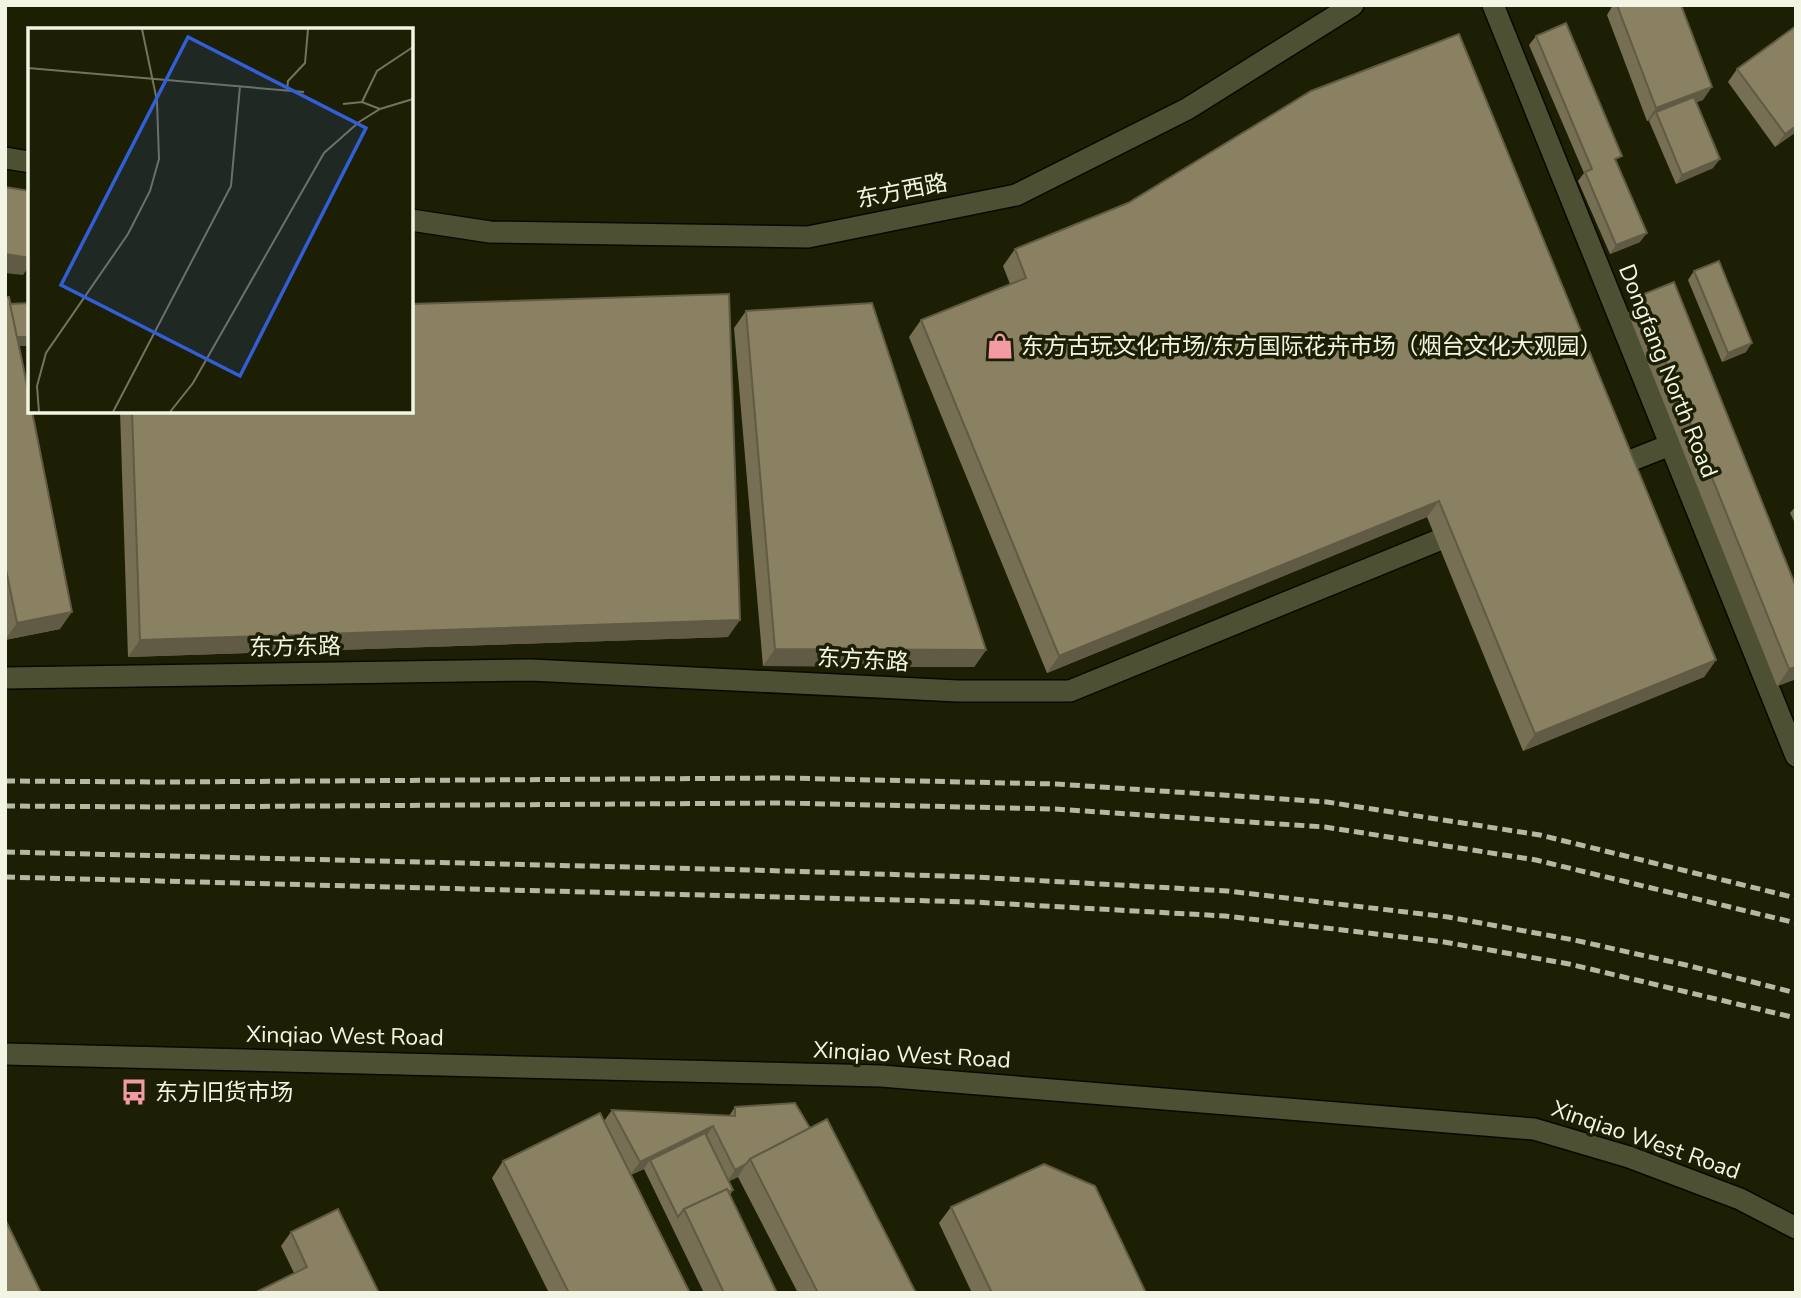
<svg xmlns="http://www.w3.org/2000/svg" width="1801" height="1298" font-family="'Nunito Sans','Noto Sans SC',sans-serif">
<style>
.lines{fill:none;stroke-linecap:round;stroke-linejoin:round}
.minor-casing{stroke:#080900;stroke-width:24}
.tertiary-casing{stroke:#080900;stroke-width:24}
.minor{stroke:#4d5033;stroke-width:21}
.tertiary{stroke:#4d5033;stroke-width:21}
.rail{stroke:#b5b8a3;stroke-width:5;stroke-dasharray:10 5;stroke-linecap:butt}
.wall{fill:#776f54}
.shaded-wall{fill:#615a45}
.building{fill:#8a8162;stroke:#615a45;stroke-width:2}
.labels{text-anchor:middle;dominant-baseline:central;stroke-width:7;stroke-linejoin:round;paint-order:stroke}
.street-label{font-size:23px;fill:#f2f5e3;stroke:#1d1f04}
.poi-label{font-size:23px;fill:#f2f5e3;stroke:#1d1f04;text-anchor:start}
.inset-road{fill:none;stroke:#72755d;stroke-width:2}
.view{fill:#325fd9;fill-opacity:0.15;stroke:#325fd9;stroke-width:3.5}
.inset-edge{fill:none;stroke:#f2f5e3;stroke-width:3.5}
</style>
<rect width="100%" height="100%" fill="#1d1f04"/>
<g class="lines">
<g class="minor-casing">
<g id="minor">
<path d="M1493,5L1796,756"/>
<path d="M5,158L30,162"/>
<path d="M411,220L490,232L808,237L1016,195L1187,109L1353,5"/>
<path d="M1607,470L1670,445"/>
<path d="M5,678L531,670L958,691H1070L1461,531"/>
</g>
</g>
<g class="tertiary-casing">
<path id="tertiary" d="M5,1054L881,1076L1534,1129L1629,1157L1740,1199L1796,1228"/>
</g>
<use href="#minor" class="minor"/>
<use href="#tertiary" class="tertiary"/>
<g class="rail">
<path d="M5,781L164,782L783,778L1056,784L1327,802L1540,835L1796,898"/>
<path d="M5,806L164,807L783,803L1055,809L1325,827L1536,860L1796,923"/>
<path d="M5,852L751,870L974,877L1227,891L1448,917L1574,940L1686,965L1796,993"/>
<path d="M5,877L973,902L1225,916L1444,942L1569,964L1796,1018"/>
</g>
</g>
<g class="wall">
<path d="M1613,5H1681L1703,100L1696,102L1713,168L1676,184L1649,121L1650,120L1647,121L1607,15Z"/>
<path d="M1796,26V132L1775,147L1728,82L1737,69Z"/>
<path d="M1536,36L1617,163L1640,242L1610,254L1578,181L1584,173L1529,45Z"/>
<path d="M1015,249L1716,660L1704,677L1523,751L1427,517L1047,673L909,337L921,320L1010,284L1003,266Z"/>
<path d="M1694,271L1746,352L1722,362L1688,280Z"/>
<path d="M1639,296L1796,679L1777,686L1628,313Z"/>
<path d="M5,297L10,304L30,303V346H19L60,629L5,640Z"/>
<path d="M746,311L986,650L974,667L763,666L734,328Z"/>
<path d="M120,411H411L728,637L128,657Z"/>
<path d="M1796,506V525L1790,513Z"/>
<path d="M735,1107L810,1128L916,1293H798L738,1177L729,1181L733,1190L730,1195L777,1293H704L644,1169L631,1175L690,1293H549L492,1178L503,1161L604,1121L612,1110L729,1116Z"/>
<path d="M951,1207L1146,1293H972L939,1223Z"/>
<path d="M291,1232L379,1293L294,1273L281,1246Z"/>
</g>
<g class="shaded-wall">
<path d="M1712,87L1703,100L1657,117L1656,112L1650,120L1647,121L1656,108Z"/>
<path d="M1796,126V132L1775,147L1785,134Z"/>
<path d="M1720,159L1713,168L1676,184L1682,175Z"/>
<path d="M1647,233L1640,242L1610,254L1616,245Z"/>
<path d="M5,254L30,258V265L23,275L5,273Z"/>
<path d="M11,337H30V346H5Z"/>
<path d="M1752,343L1746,352L1722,362L1728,353Z"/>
<path d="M1439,501L1427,517L1047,673L1059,656Z"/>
<path d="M72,612L60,629L5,640L17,623Z"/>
<path d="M740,620L728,637L128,657L140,640Z"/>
<path d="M775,649L986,650L974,667L763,666Z"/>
<path d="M1716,660L1704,677L1523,751L1535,734Z"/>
<path d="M1796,667V679L1777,686L1789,669Z"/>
<path d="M713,1126L704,1139L650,1160L644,1169L630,1175L640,1162Z"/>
<path d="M746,1164L738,1177L726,1183L735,1170Z"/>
</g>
<g class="building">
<path d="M1617,5H1681L1712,87L1656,108Z"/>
<path d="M1566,23L1622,156L1615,159L1647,233L1616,245L1585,172L1592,169L1536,36Z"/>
<path d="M1796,26V126L1785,134L1737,69Z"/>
<path d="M1459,34L1716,660L1535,734L1439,501L1059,656L921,320L1026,278L1015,249L1128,203L1311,91Z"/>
<path d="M1694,97L1720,159L1682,175L1656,112Z"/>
<path d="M5,187L30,191V258L5,254Z"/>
<path d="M1719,261L1752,343L1728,353L1694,271Z"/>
<path d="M1674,282L1796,587V667L1789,669L1639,296Z"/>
<path d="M729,294L740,620L140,640L132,411H411V304Z"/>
<path d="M5,297H9L30,400V411H32L72,612L17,623L5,565Z"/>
<path d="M30,303V337H17L10,304Z"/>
<path d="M872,303L986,650L775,649L746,311Z"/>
<path d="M795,1103L810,1128L750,1159L746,1164L735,1170L713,1126L640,1162L612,1110L735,1116V1107Z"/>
<path d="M600,1113L690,1293H569L503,1161Z"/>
<path d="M827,1119L916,1293H818L750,1159Z"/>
<path d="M705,1133L733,1190L729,1192L727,1189L684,1209L678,1217L650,1160Z"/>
<path d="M1044,1164L1095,1186L1146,1293H992L951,1207Z"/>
<path d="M727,1189L777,1293H724L684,1209Z"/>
<path d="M338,1209L379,1293H254L307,1267L291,1232Z"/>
<path d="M5,1219L41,1293H5Z"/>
</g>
<defs>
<g id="shop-bare" transform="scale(2.1)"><path d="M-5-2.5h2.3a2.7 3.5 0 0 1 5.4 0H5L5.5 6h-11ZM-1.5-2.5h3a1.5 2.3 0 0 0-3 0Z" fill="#f49aa2" stroke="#1d1f04" stroke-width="2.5" paint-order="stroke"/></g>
<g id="bus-bare" transform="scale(2.1)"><path d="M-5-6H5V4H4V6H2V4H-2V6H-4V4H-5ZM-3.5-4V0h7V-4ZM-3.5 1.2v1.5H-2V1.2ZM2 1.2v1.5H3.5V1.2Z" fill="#f49aa2" stroke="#1d1f04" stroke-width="2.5" paint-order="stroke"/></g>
</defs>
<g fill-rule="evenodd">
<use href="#shop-bare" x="1000" y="346"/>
<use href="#bus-bare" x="134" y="1092"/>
</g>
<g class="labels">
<g class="street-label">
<text transform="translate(902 191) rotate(-11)">东方西路</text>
<text transform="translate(1668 371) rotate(68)">Dongfang North Road</text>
<text transform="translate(295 647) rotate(-1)">东方东路</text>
<text transform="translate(863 660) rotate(3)">东方东路</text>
<text transform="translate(345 1036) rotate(1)">Xinqiao West Road</text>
<text transform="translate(912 1055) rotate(3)">Xinqiao West Road</text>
<text transform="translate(1646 1140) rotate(19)">Xinqiao West Road</text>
</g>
<g class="poi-label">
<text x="1021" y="346">东方古玩文化市场/东方国际花卉市场（烟台文化大观园）</text>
<text x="155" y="1092">东方旧货市场</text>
</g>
</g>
<g transform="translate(28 28)">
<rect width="385" height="385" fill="#1d1f04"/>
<path class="inset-road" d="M0,40L276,64M259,63L260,53L277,35L280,1M334,74L349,43L385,19M315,76L334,74L352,81M11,384L9,358L18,325L100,206L122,163L131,131L129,73L114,1M85,384L203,158L212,58M142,384L165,355L296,125L331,94L352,81L385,71"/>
<path class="view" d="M160,9L338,100L212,348L33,257Z"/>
<rect width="385" height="385" class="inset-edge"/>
</g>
<rect width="1801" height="1298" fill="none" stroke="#f2f5e3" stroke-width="14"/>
</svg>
